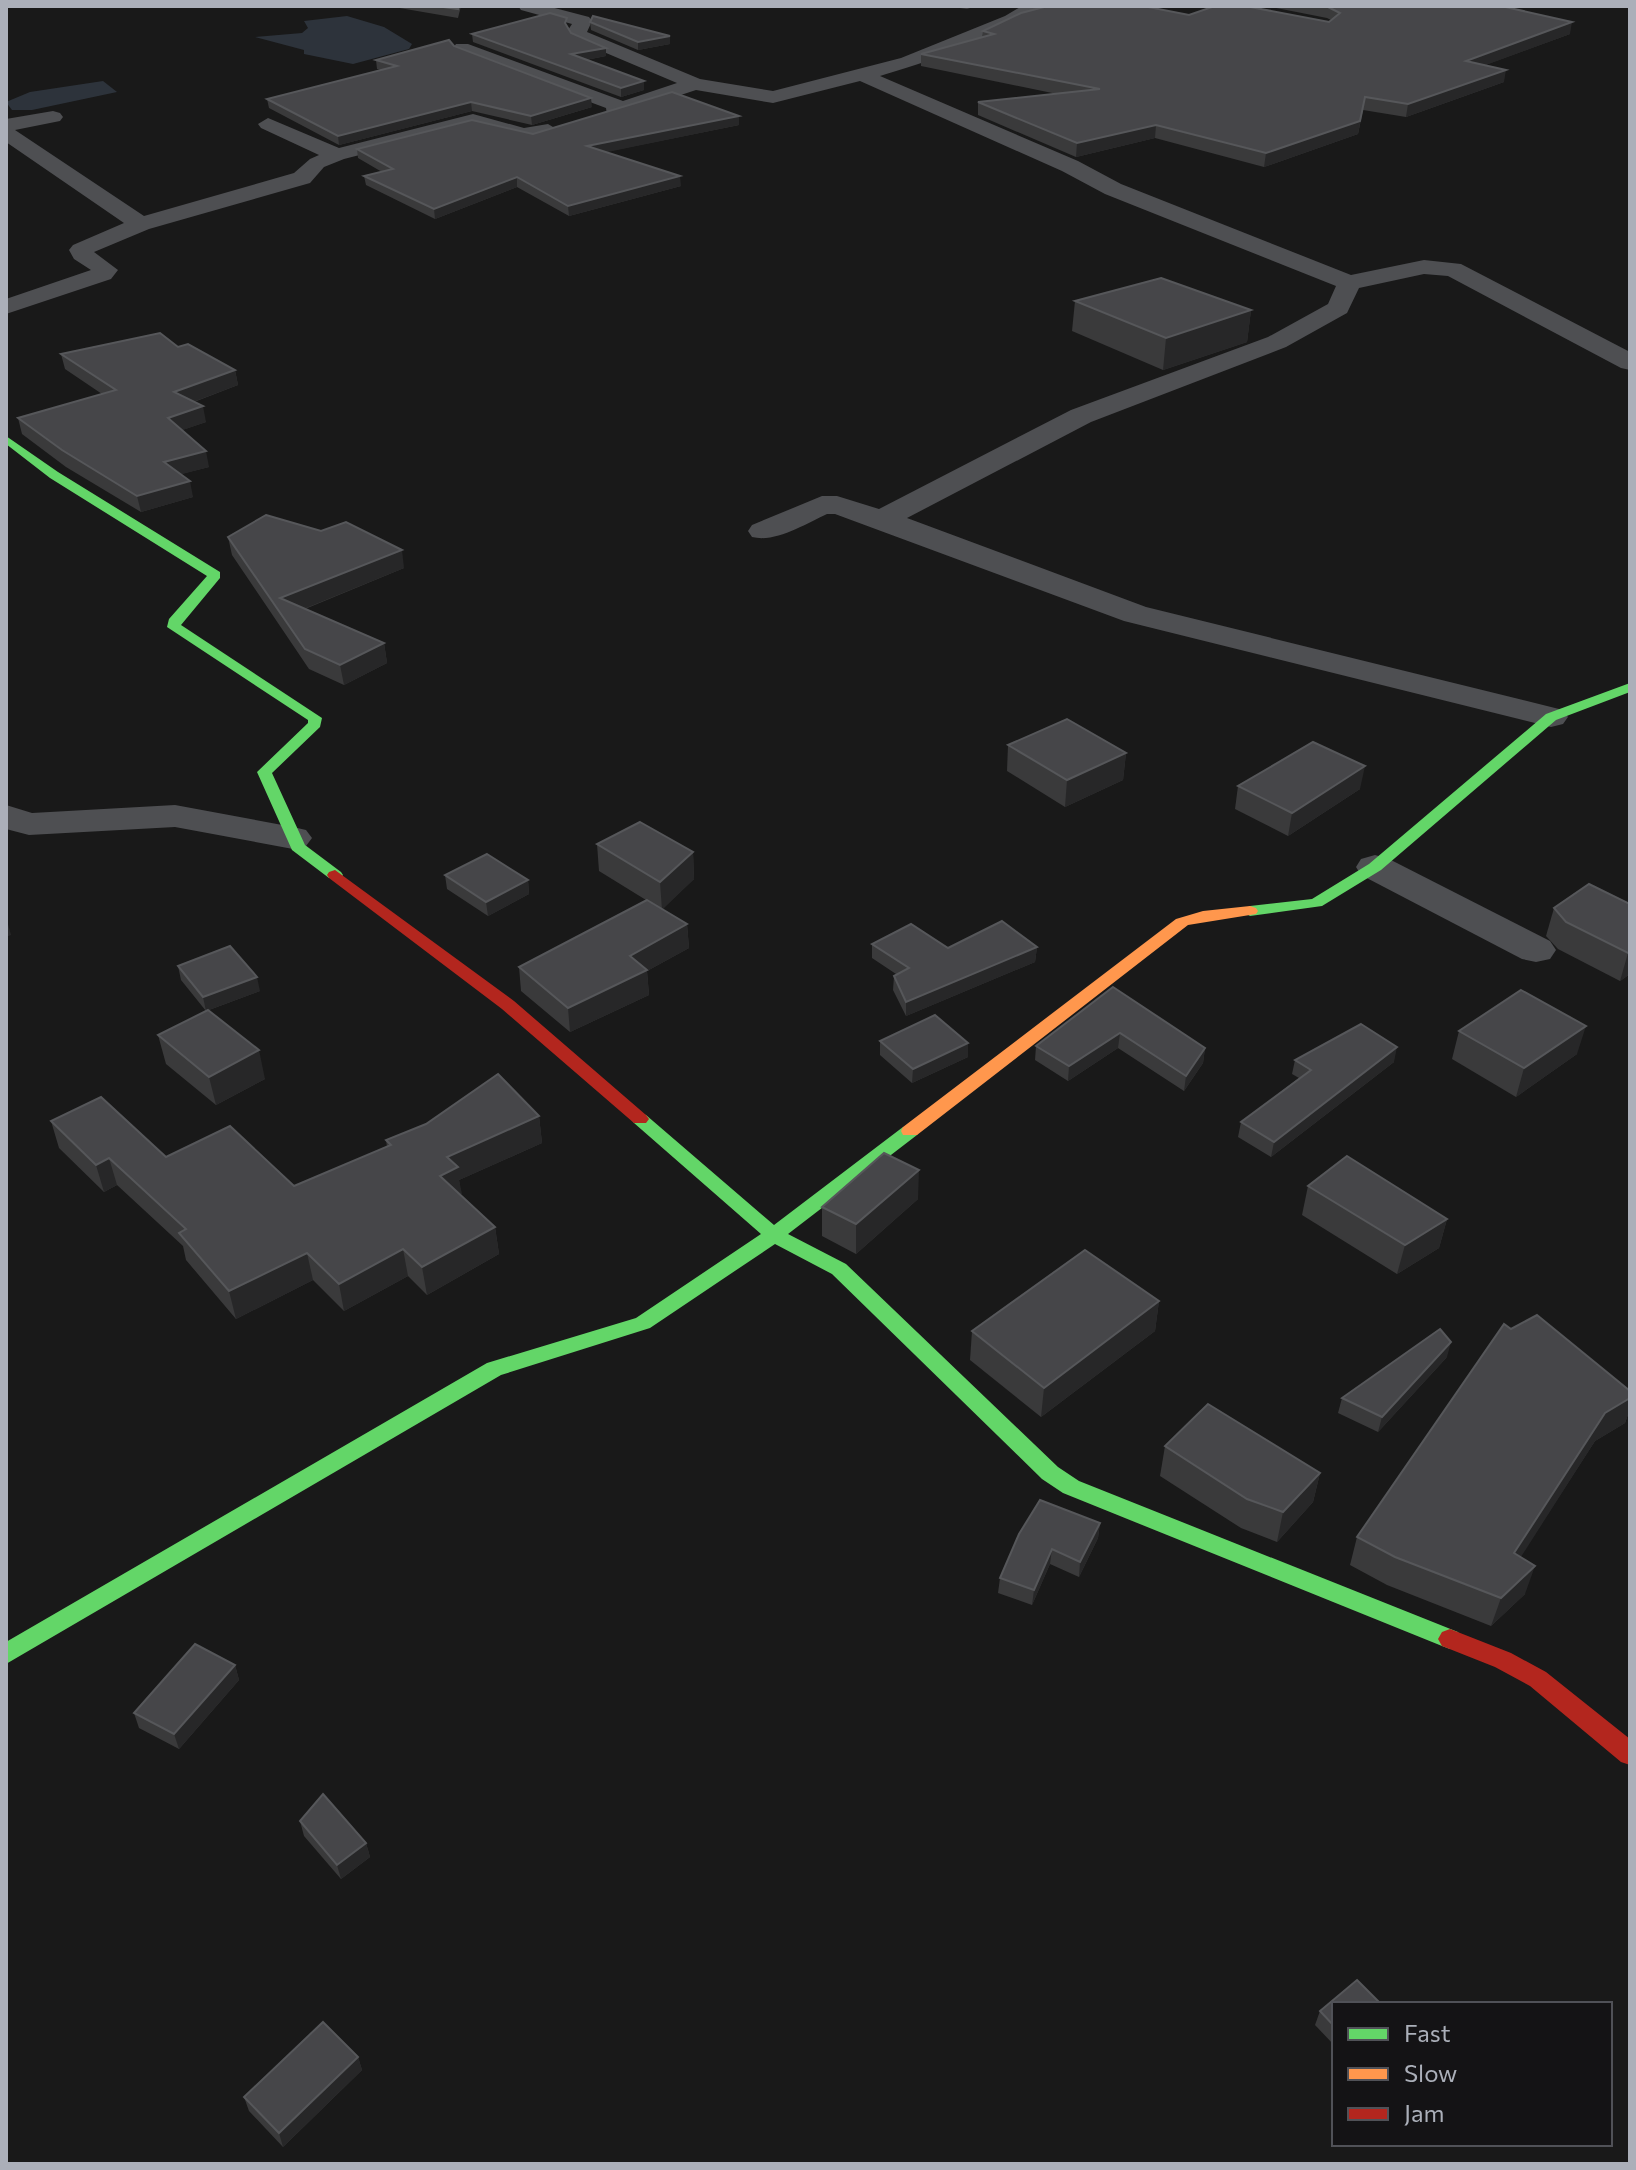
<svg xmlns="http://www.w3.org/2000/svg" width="1636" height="2170" font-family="Commissioner,sans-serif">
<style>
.water{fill:#2d333b}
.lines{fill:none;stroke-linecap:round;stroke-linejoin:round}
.street{fill:#4e4f52;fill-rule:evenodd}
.fast{fill:#63d668;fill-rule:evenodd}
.slow{fill:#ff974d;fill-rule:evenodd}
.jam{fill:#b3261e;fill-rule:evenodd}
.wall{fill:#3a3a3b}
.shaded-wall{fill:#272728}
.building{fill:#464649;stroke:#56575a;stroke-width:2}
</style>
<rect width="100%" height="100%" fill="#191919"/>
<g class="water">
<path d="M347,16L384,27L412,44L409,49L353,64L304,54V50L255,37L302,33L308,28L304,21Z"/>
<path d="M103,81L117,92L32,110H12L6,102L30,92Z"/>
</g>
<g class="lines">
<g class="street">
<path d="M518,6H547L589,17L592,21L587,32L700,79L773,91L901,58L1005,16L1022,6H1043C1021,31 915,66 880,76L1078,161L1121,184L1351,275L1424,260L1461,264L1630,352V370L1621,368L1448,276L1424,274L1359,288L1347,313L1286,347L1091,422L907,518L1146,607L1563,710L1568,717L1563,724L1551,727L1124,621L835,514H827C805,524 776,543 752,537L748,531L752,525L822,496H837L879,509L1071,410L1268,337L1328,304L1336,286L1105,194L1062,171L860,81L773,103L696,90L614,117L607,115L606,108L456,52L453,48L456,44H468L623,101L677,83L573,39L568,30L572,24L521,10Z"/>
<path d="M53,111L60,113L63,117L60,121L15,130L144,216L294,173L310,159L319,155L261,128L258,124L268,118L339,148L473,114L524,128L548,124L558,130L555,134L524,140L473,126L344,159L324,167L310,183L149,229L94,252L118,270L111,279L6,314V299L91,270L74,259L69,250L73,245L124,223L6,142V119Z"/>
<path d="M6,805L32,813L175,805L293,827L306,830L312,838L306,846L293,849L175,827L29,835L6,829Z"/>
<path d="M1375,855L1389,859L1550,941L1556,950L1550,959L1536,962L1522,959L1361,875L1356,867L1361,859Z"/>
</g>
<g class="fast">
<path d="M6,436L58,472L220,572V578L181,625L322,718L320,727L272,773L305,845L341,872L343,875L341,878H329L292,850L257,772L308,723V720L167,627L169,619L207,576L50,478L6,444Z"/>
<path d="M1630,683V692L1556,720L1381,870L1322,906L1250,916L1242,911L1250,906L1312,899L1369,864L1546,714Z"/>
<path d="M640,1113L646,1115L774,1225L903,1127H917L919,1131L917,1135L788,1234L846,1264L1058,1467L1079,1481L1458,1632L1462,1639L1458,1646L1450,1649L1442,1646L1063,1493L1042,1479L832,1274L775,1244L650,1328L501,1375L6,1664V1642L487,1363L636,1318L761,1234L634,1123L631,1119Z"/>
</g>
<path class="slow" d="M1250,906L1256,908L1258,911L1256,914L1188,925L917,1135H903L901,1131L903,1127L1176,919L1203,911Z"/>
<g class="jam">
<path d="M335,870L514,1001L646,1115L649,1119L646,1123H634L502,1009L329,878L327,875L329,872Z"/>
<path d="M1450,1629L1511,1653L1546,1672L1630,1739V1765L1621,1762L1530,1686L1495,1667L1442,1646L1438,1639L1442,1632Z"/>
</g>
</g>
<g class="wall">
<path d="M388,6H461L458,18Z"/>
<path d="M945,6H977L967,9Z"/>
<path d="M1266,6H1501L1570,34L1485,65L1504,82L1406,117L1363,110L1358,134L1264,167L1155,138L1076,157L978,115V102L1057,94L921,66V54L982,37L983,31L1189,15L1329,22L1331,20L1327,18Z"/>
<path d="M590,22L670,36V44L638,50L591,30Z"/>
<path d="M567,27L571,33L606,56L586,60L644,90L621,97L473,42L472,34Z"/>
<path d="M454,46L592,107L532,125L472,111L339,145L269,108L267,99L381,70L377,69L376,60Z"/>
<path d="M739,116V125L605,152L681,186L569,216L517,187L435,219L366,185L364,176L382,172L358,158L357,149Z"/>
<path d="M1075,301L1251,310L1247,342L1163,370L1072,331Z"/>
<path d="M178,347L235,370L238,385L194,402L206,422L182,430L209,467L181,474L193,497L141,512L66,467L22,434L18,418L102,394L65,369L61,354Z"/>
<path d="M228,537L404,568L305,609L384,643L387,663L344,685L309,669L232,555Z"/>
<path d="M1008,745L1126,753L1123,780L1065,807L1007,771Z"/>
<path d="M1238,786L1360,789L1288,836L1235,809Z"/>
<path d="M597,844L693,852L694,879L662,909L687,924L689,948L647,971L649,995L570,1032L521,991L519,967L646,900L599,871Z"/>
<path d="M445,875L528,880L529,894L488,916L447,889Z"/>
<path d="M1630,904V974L1620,981L1558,949L1546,936L1554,908Z"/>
<path d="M872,944L948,948L1037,947L1035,962L906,1016L893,990L894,976L896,974L872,958Z"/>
<path d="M178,966L260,991L209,1010L265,1079L216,1105L166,1064L158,1035L206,1011L181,980Z"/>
<path d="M1113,987L1205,1048L1203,1063L1184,1091L1118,1048L1068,1081L1035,1060L1036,1046Z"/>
<path d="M1459,1031L1577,1054L1516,1097L1452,1059Z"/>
<path d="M880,1041L968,1057L912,1083L880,1055Z"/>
<path d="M1295,1060L1394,1062L1271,1157L1238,1137L1241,1122L1299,1078L1292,1074Z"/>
<path d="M539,1116L542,1143L459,1180L461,1195L495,1227L499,1254L427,1295L408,1276L344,1311L313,1280L236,1319L186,1260L183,1246L117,1185L104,1192L59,1148L51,1121L166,1157L294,1186L387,1147L386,1140Z"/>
<path d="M1308,1186L1447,1219L1439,1248L1397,1274L1302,1215Z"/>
<path d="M918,1199L856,1254L822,1236V1207Z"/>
<path d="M1159,1301L1155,1331L1041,1417L970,1360L972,1331Z"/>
<path d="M1511,1329L1630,1391V1409L1625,1423L1595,1441L1520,1557L1525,1594L1491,1626L1387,1585L1350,1565L1357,1537Z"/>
<path d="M1447,1357L1378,1432L1338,1413L1342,1398Z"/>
<path d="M1165,1446L1320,1473L1313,1502L1277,1542L1241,1528L1160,1476Z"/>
<path d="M1100,1523L1098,1538L1079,1577L1050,1564L1032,1605L998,1593L1000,1578Z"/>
<path d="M235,1665L239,1680L179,1749L139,1728L134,1713Z"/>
<path d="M300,1821L366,1843L370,1857L341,1879L304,1836Z"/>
<path d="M1334,2004V2045L1315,2025L1320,2011Z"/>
<path d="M358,2057L362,2070L283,2147L249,2111L244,2097Z"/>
</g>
<g class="shaded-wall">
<path d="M1572,22L1570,34L1464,73L1466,61Z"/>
<path d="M670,36V44L638,50V42Z"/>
<path d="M606,48V56L571,63V54Z"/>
<path d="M1506,70L1504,82L1406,117L1408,104Z"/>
<path d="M644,81V90L621,97V88Z"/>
<path d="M1365,97L1358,134L1264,167L1266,153Z"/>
<path d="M591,98L592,107L532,125L531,116Z"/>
<path d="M471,102L472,111L339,145L338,136Z"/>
<path d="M739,116V125L588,156L587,146Z"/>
<path d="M1156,125L1155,138L1076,157L1077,143Z"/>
<path d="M680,176L681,186L569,216L568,206Z"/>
<path d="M517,177V187L435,219L434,209Z"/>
<path d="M1251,310L1247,342L1163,370L1166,338Z"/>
<path d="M235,370L238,385L177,408L174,392Z"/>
<path d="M203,406L206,422L171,434L168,418Z"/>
<path d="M206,451L209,467L167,478L164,462Z"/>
<path d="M190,481L193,497L141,512L137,496Z"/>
<path d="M402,550L404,568L284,617L280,598Z"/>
<path d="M384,643L387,663L344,685L340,665Z"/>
<path d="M1126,753L1123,780L1065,807L1067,780Z"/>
<path d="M1365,766L1360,789L1288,836L1292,813Z"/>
<path d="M693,852L694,879L662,910L660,882Z"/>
<path d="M528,880L529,894L488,916L486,902Z"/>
<path d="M6,917L11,935L6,937Z"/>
<path d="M687,924L689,948L647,971L649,995L570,1032L568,1008L630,956Z"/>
<path d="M1037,947L1035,962L906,1016V1002Z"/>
<path d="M1630,952V974L1620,981L1628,953Z"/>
<path d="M257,977L260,991L206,1011L203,997Z"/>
<path d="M1586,1026L1577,1054L1516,1097L1524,1068Z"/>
<path d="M1120,1033L1118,1048L1068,1081L1069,1066Z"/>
<path d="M968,1043V1057L912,1083L913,1069Z"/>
<path d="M1397,1047L1394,1062L1271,1157L1274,1142Z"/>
<path d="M1205,1048L1203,1063L1184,1091L1186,1076Z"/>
<path d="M259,1050L265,1079L216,1105L209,1077Z"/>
<path d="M539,1116L542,1143L459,1180L462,1194L444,1203L440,1176L447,1157Z"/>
<path d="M109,1158L117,1185L104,1192L96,1165Z"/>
<path d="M919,1170L918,1199L856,1254V1224Z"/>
<path d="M1447,1219L1439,1248L1397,1274L1405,1245Z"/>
<path d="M495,1227L499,1254L427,1295L422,1267Z"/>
<path d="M403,1249L408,1276L344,1311L339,1284Z"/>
<path d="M307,1253L313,1280L236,1319L229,1291Z"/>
<path d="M1159,1301L1155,1331L1041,1417L1044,1388Z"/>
<path d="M1451,1342L1447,1357L1378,1432L1382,1417Z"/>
<path d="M1630,1398V1409L1625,1423L1595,1441L1505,1582L1514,1553L1605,1413Z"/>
<path d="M1320,1473L1313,1502L1277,1542L1283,1512Z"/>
<path d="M1100,1523L1098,1538L1079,1577L1080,1562Z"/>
<path d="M1052,1549L1050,1564L1032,1605L1034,1590Z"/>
<path d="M1535,1566L1525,1594L1491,1626L1501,1598Z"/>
<path d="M235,1665L239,1680L179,1749L174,1734Z"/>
<path d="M366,1843L370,1857L341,1879L337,1865Z"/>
<path d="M358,2057L362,2070L283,2147L279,2133Z"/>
</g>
<g class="building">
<path d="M436,6H458V9Z"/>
<path d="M1048,6H1143L1189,15L1215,6H1245L1329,22L1340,13L1326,6H1501L1572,22L1466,61L1506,70L1408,104L1365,97L1360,121L1266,153L1156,125L1077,143L978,102L1100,89L921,54L994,34L983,31L1021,13Z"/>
<path d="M550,13L567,18L565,23L571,33L606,48L571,54L644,81L621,88L472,34Z"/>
<path d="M593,16L670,36L638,42L590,22Z"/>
<path d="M449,40L454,46L591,98L531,116L471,102L338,136L267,99L397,66L376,60Z"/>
<path d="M672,92L739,116L587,146L680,176L568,206L517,177L434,209L364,176L393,169L357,149L472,120L533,134Z"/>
<path d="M1161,278L1251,310L1166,338L1075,301Z"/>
<path d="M160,333L178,347L188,344L235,370L174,392L203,406L168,418L206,451L164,462L190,481L137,496L62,450L18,418L116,390L61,354Z"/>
<path d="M266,515L321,531L346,522L402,550L280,598L384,643L340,665L305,649L228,537Z"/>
<path d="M1067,719L1126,753L1067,780L1008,745Z"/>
<path d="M1313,742L1365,766L1292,813L1238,786Z"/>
<path d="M640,822L693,852L660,882L597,844Z"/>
<path d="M487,854L528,880L486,902L445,875Z"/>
<path d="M1589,884L1630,904V952L1628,953L1566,922L1554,908Z"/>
<path d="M647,900L687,924L630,956L647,970L568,1008L519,967Z"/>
<path d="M1002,921L1037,947L906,1002L894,976L909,968L872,944L911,924L948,948Z"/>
<path d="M230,946L257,977L203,997L178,966Z"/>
<path d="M1113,987L1205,1048L1186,1076L1120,1033L1069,1066L1036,1046Z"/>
<path d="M1521,990L1586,1026L1524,1068L1459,1031Z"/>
<path d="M208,1010L259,1050L209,1077L158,1035Z"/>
<path d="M935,1015L968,1043L913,1069L880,1041Z"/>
<path d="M1361,1024L1397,1047L1274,1142L1241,1122L1311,1070L1295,1060Z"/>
<path d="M498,1074L539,1116L447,1157L458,1167L440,1176L495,1227L422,1267L403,1249L339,1284L307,1253L229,1291L179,1233L186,1229L109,1158L96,1165L51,1121L101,1097L166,1157L230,1126L294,1186L391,1145L386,1140L426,1124Z"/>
<path d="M884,1153L919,1170L856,1224L822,1207Z"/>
<path d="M1347,1156L1447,1219L1405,1245L1308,1186Z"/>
<path d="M1085,1250L1159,1301L1044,1388L972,1331Z"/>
<path d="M1537,1315L1630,1391V1398L1605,1413L1514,1553L1535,1566L1501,1598L1395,1557L1357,1537L1504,1324L1511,1329Z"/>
<path d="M1440,1329L1451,1342L1382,1417L1342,1398Z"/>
<path d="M1208,1404L1320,1473L1283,1512L1247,1499L1165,1446Z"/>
<path d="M1040,1500L1100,1523L1080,1562L1052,1549L1034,1590L1000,1578L1019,1534Z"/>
<path d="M195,1644L235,1665L174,1734L134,1713Z"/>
<path d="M323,1794L366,1843L337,1865L300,1821Z"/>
<path d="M1357,1980L1381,2004H1334V2026L1320,2011Z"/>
<path d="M323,2022L358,2057L279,2133L244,2097Z"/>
</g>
<rect width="1636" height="2170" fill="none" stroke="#abafb9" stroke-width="16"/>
<rect x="1332" y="2002" width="280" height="144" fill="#141315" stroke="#505157" stroke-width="2"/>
<rect x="1348" y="2028" width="40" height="12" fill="#63d668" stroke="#505157" stroke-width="2"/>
<text x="1404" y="2042" font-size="24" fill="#abafb9">Fast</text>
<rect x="1348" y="2068" width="40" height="12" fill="#ff974d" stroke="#505157" stroke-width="2"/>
<text x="1404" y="2082" font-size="24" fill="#abafb9">Slow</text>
<rect x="1348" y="2108" width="40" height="12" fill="#b3261e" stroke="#505157" stroke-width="2"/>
<text x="1404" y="2122" font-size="24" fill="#abafb9">Jam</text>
</svg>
